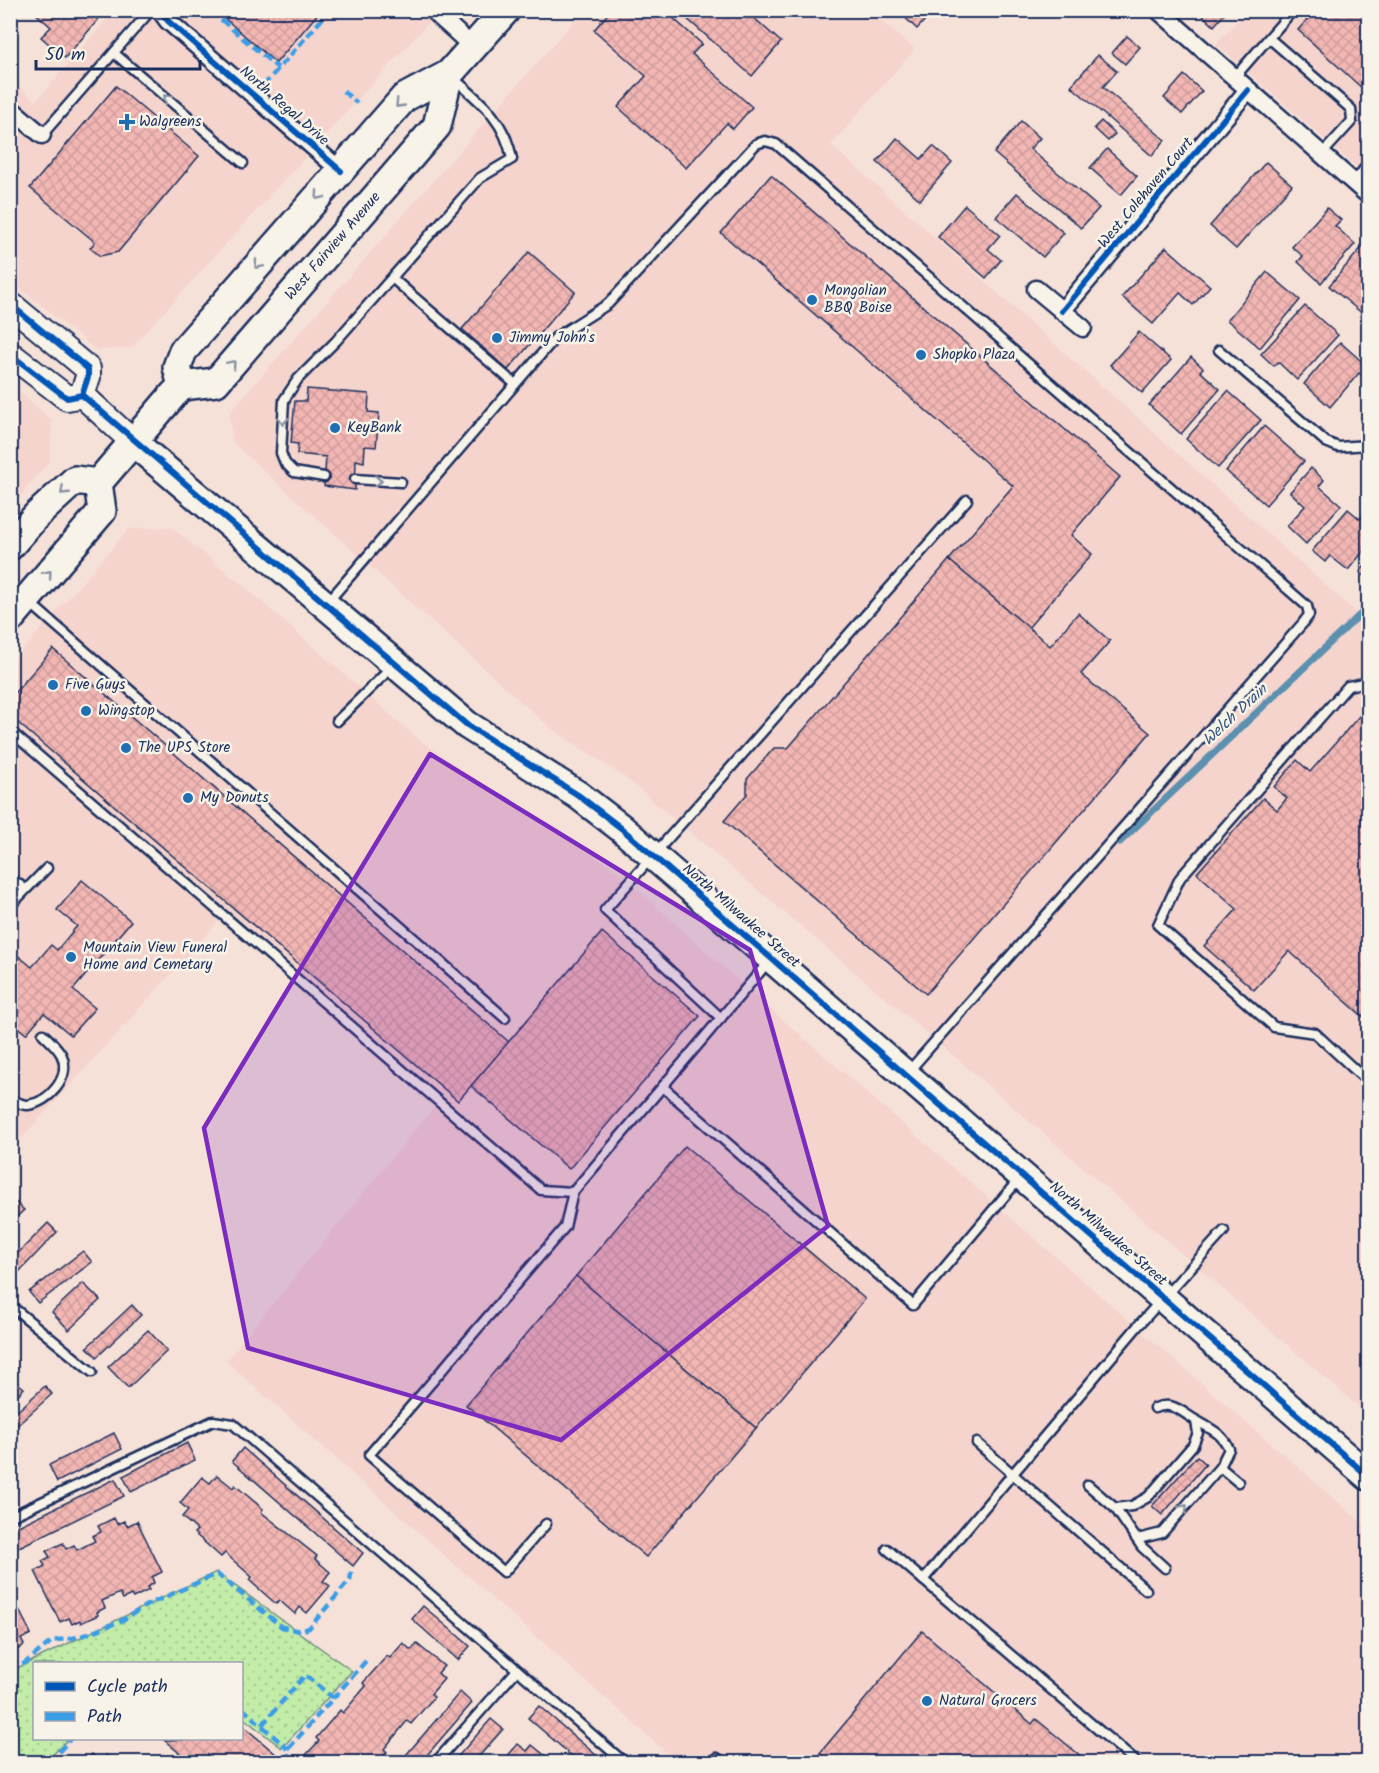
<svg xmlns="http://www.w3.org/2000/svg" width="1379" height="1773" font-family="Kalam,sans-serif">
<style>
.built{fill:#f5d4cd}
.green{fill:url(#green-dots);stroke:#6e8e83;stroke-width:1.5}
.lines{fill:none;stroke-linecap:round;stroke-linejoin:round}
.stream{stroke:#5b90af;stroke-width:7}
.building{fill:url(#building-cross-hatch);stroke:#1b2f5e;stroke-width:1.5}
.lane-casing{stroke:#1b2f5e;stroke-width:13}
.street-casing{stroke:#1b2f5e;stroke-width:21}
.secondary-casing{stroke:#1b2f5e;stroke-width:28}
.primary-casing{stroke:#1b2f5e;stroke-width:32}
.lane{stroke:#f7f3e8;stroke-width:8}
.street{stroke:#f7f3e8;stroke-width:16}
.secondary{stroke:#f7f3e8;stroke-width:24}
.primary{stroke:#f7f3e8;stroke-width:27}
.quiet{stroke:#3b9de6;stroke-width:4.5;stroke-dasharray:9 4.5;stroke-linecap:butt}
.cycleway-casing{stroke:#f7f3e8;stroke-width:10}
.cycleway{stroke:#0057b8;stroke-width:6}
.oneway{stroke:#8991a3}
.marked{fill:#7b2cbf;fill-opacity:0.2;stroke:#7b2cbf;stroke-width:4.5;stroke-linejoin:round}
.poi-dot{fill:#1f6fb2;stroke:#f7f3e8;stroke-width:2}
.labels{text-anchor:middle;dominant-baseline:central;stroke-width:5;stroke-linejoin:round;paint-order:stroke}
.street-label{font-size:15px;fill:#1b2f5e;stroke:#f7f3e8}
.poi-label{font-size:15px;fill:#1b2f5e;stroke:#f7f3e8;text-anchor:start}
.water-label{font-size:16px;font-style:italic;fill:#365880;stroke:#f7f3e8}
</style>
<defs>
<pattern id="green-dots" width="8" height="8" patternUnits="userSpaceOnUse" patternTransform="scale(1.5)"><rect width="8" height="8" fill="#c2eca8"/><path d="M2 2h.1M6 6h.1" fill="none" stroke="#a6cb93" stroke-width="1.8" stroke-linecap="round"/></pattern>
<pattern id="building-cross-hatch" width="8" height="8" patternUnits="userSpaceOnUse" patternTransform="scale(1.5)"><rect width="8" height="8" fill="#f2b6b3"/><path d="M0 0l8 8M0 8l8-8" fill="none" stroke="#cf9d9c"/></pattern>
</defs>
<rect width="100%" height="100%" fill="#f6e1d8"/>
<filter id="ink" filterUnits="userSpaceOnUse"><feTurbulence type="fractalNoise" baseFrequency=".0167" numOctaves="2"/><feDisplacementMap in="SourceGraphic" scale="12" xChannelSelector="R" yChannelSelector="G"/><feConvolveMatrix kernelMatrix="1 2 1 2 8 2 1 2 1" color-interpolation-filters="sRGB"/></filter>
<g filter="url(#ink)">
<g class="built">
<path d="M114,11H439L131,348L96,350L11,281L10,79L36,101Z"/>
<path d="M583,11H869L915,49L831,145L1368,623V1415L968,1068L627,779L549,727L233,443L229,413Z"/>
<path d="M1246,11H1368V177L1216,44Z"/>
<path d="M11,384L52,421L50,461L11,506Z"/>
<path d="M171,527L245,587L417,738L475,779L555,827L624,877L744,986L1368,1528V1762H677L226,1361L435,1106L219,921L11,1150V663L129,529Z"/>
</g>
<path class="green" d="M216,1572L352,1671L282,1748L242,1717V1664H34V1738L68,1739L46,1762H11V1671Z"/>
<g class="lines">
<path class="stream" d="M1120,842L1368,607"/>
</g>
<g class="building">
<path d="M32,10H88L98,20L65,58L41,37L51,27Z"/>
<path d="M225,10H321L276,63L221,15Z"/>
<path d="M611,10H664L702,44L692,54L752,107L733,129L727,123L686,168L618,107L646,76L594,30Z"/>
<path d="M677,10H745L781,42L752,76Z"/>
<path d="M897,10H934L917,29Z"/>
<path d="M1197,10H1228L1214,26Z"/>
<path d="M1316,10H1368V85L1364,90L1298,30Z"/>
<path d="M1127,36L1140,47L1125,64L1112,53Z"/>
<path d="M1098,55L1117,71L1103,87L1165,140L1152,156L1071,86Z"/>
<path d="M1184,75L1202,91L1182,114L1164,98Z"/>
<path d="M116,86L199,156L118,252L100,256L90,248L95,242L30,188Z"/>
<path d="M1021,121L1040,138L1030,149L1099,208L1081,228L994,153Z"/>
<path d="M1101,121L1115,134L1108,141L1094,128Z"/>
<path d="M897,138L921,159L933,146L952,163L920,200L877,162Z"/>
<path d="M1107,149L1137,176L1121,195L1090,168Z"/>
<path d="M1266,162L1292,185L1236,249L1210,226Z"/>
<path d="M771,175L1120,477L1071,535L1092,554L1028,628L949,560L1013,486L721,233Z"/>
<path d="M1017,193L1064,233L1043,257L996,217Z"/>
<path d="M965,205L1000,235L988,249L1001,260L986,278L938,237Z"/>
<path d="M1327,208L1341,220L1335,226L1355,244L1321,283L1298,262L1303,256L1292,247Z"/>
<path d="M1363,246L1368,251V309L1364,315L1329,286Z"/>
<path d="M1166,247L1210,286L1193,305L1180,293L1153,324L1122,297Z"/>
<path d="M529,252L575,292L508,370L462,329Z"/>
<path d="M1267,272L1300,300L1260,348L1227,320Z"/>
<path d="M1305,306L1338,335L1297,380L1278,362L1274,366L1261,354Z"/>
<path d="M1139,332L1171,360L1142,393L1110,365Z"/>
<path d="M1340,342L1368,367V376L1366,379L1359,373L1330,407L1304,384Z"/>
<path d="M1191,357L1203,368L1200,371L1220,389L1181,434L1149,405Z"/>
<path d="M307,389L369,394L368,412L379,413L376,447L365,446L364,462L356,460L355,490L324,486L326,457L297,454L298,444L291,443L295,401H306Z"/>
<path d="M1228,391L1261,420L1218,468L1186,439Z"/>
<path d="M1264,426L1304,461L1266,505L1226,471Z"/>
<path d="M1311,468L1324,480L1319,486L1341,505L1306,544L1287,526L1305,506L1290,492Z"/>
<path d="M1348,509L1360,519L1368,509V546L1348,570L1330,556L1325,562L1312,551Z"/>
<path d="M949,560L1050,646L1078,613L1110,641L1081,674L1150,733L926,994L724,821L747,794V779L774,748H788Z"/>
<path d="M1368,562V579L1360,572Z"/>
<path d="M53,649L509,1042L458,1101L10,716V698Z"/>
<path d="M1368,706V1021L1289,951L1254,990L1204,946L1237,909L1197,873L1263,798L1277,810L1287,798L1274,787L1297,760L1310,772Z"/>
<path d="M82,880L131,921L73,990L95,1008L71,1035L44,1013L26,1034L10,1021V961L16,954L32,967L51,945L57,950L77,926L57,910Z"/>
<path d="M602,932L700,1016L569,1169L471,1086Z"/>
<path d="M685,1146L865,1299L756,1428L576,1276Z"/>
<path d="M10,1197L24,1210L10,1223Z"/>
<path d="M48,1223L57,1232L16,1275L10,1270V1261Z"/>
<path d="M83,1251L92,1262L38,1303L29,1292Z"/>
<path d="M576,1276L756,1428L646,1557L466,1405Z"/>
<path d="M83,1283L100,1300L69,1330L52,1312Z"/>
<path d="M132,1305L141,1315L97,1357L87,1347Z"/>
<path d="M148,1330L167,1351L128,1388L108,1367Z"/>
<path d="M10,1377L24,1388L14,1399L10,1395Z"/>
<path d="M45,1386L52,1394L11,1431L10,1418Z"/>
<path d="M114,1433L122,1449L57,1482L49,1465Z"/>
<path d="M187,1443L195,1460L131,1492L123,1476Z"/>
<path d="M243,1448L363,1553L353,1566L232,1461Z"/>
<path d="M1197,1456L1206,1464L1162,1515L1152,1506Z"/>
<path d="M217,1475L233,1488L235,1485L263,1509L261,1512L317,1556L315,1559L330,1572L323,1581L330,1586L307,1613L300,1607L295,1614L279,1600L276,1604L249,1580L252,1577L225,1553L221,1557L194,1533L197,1530L182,1517L188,1510L180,1503L202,1477L210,1483Z"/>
<path d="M115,1479L124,1496L11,1551L10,1530Z"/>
<path d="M114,1518L117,1524L124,1521L127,1526L137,1521L162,1572L152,1577L154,1583L147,1587L149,1590L133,1598L131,1595L123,1599L120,1593L102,1601L105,1608L97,1612L98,1615L81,1623L80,1620L72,1624L69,1618L60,1622L35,1571L45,1566L42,1561L50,1557L46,1551L63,1543L66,1549L74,1545L77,1550L95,1541L92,1536L101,1532L98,1526Z"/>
<path d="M10,1591L31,1634L21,1639L24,1645L10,1655Z"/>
<path d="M423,1606L470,1646L458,1660L412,1619Z"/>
<path d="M922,1631L1032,1724L1036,1719L1088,1762H831L820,1753Z"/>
<path d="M403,1643L411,1650L417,1644L444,1666L438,1673L444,1679L431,1694L434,1697L411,1724L407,1721L384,1749L387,1752L378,1762H312L305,1756L319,1741L316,1738L340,1710L343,1713L366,1686L363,1683L387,1656L390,1658Z"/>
<path d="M460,1692L472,1703L421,1762H400Z"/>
<path d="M539,1706L604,1762H579L528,1718Z"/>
<path d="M491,1719L503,1729L474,1762H453Z"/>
<path d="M242,1725L285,1762H190L164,1740L242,1738Z"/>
<path d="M518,1744L527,1751L532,1745L553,1762H497L502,1757L505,1759Z"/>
<path d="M92,1754L101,1761L106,1755L115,1762H85Z"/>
</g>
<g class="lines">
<g class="lane-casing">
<g id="lane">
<path d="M1269,38L1351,109L1352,121L1322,154"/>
<path d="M114,53L243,163"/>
<path d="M1234,78L1293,10"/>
<path d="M42,135L151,10"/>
<path d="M1354,182L1368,164"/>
<path d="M392,278L515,384"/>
<path d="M1219,350L1326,442L1338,447L1368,445"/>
<path d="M324,477L294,472L285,463L281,453L284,400L298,379L336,341L480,178L512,159C505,120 481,102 452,77"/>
<path d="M355,479L401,482"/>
<path d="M29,602L505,1018"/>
<path d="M327,603L556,337L608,304L756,144L765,141L776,144L1307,606L1309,615L1303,623L908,1072"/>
<path d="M1368,682L1348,686L1180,878L1158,925L1274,1027L1315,1033L1368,1082"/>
<path d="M337,721L392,667"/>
<path d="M10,731L541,1190L573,1192L770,960"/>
<path d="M10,877L25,889"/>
<path d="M10,906L47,868"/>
<path d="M721,1018L605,910L967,500"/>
<path d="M663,1087L913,1305L1020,1178"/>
<path d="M10,1099C16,1101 22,1106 28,1105C49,1102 71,1078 62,1056C58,1047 50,1041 43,1034"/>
<path d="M10,1305L92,1372"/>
<path d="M977,1443L1146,1590"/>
<path d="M1220,1467L1238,1482"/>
<path d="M1088,1485L1115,1508L1142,1547L1165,1568"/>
<path d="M1115,1508L1132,1506L1148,1497L1193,1445L1198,1433L1196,1421"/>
<path d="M10,1517L213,1421L233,1424L624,1762"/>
<path d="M546,1524L504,1572L369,1455L565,1227L573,1192"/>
<path d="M1138,1539L1162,1533L1220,1467L1229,1449C1222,1433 1211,1429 1197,1421C1181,1412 1174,1401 1155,1408"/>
<path d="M887,1549L1136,1762"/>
<path d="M923,1580L1137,1327L1224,1231"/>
<path d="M436,1762L517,1670"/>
<path d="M713,1762L717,1758L723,1762"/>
</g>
</g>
<g class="street-casing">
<g id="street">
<path d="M160,10L168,21L341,171"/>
<path d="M432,10L473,47"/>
<path d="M1158,10L1368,195"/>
<path d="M10,108L42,135"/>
<path d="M1036,289L1083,328"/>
<path d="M1062,311L1248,90"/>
</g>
</g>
<g class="secondary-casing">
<g id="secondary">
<path d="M10,304L88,369V377L82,395"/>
<path d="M10,354L67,398L82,395"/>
<path d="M82,395L133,442"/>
</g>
</g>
<g class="primary-casing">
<g id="primary">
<path d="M182,386L177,367L183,351L404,98L449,74L506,10"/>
<path d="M133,442L467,725L578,795L621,828L1368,1476"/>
<path d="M10,546L36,516L75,480L98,483"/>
<path id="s1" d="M10,619L102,511L98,483L173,395L182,386L216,382L437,126L449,74"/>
</g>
</g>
<use href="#lane" class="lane"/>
<use href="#street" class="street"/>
<use href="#secondary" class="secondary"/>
<use href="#primary" class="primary"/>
<g class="quiet">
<path d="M222,10L217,16L278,68"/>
<path d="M263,86L330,10"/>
<path d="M343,91L357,103"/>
<path d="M10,1670L25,1663L52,1641L79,1637L121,1621L147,1605L217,1574L282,1627L300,1631L309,1628L350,1580L352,1569"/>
<path d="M242,1708L288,1749"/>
<path d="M262,1725L305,1675L333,1698"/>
<path d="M50,1762L71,1738"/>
<path d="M289,1762L288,1749L366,1661"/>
</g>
<g class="cycleway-casing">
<g id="cycleway">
<path d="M160,10L168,21L341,171"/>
<path d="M10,304L88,369V377L82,395"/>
<path d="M1062,311L1248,90"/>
<path d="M10,354L67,398L82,395"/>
<path d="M82,395L467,725L578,795L621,828L1368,1476"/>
</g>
</g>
<use href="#cycleway" class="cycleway"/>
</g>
<defs><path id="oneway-chevron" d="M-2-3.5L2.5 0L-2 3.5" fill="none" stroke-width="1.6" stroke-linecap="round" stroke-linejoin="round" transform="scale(1.5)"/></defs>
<g class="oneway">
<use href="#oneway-chevron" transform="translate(167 98) rotate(-139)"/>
<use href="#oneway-chevron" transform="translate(399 104) rotate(134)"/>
<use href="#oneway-chevron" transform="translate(319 196) rotate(131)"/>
<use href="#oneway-chevron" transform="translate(258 265) rotate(131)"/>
<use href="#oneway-chevron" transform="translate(232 364) rotate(-49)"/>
<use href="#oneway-chevron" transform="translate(283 421) rotate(94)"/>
<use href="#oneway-chevron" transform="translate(378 481) rotate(4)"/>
<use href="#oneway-chevron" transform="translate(64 491) rotate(137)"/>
<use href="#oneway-chevron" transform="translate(48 574) rotate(-50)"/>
<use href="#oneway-chevron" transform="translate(1184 1508) rotate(-49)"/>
</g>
</g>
<path class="marked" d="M430,754L750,950L828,1226L561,1440L248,1348L204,1128Z"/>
<g class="poi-dot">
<path d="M124 113h6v6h6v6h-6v6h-6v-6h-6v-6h6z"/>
<circle cx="812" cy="300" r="6"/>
<circle cx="497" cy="338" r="6"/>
<circle cx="921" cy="355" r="6"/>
<circle cx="335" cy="428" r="6"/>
<circle cx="53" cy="685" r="6"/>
<circle cx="86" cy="711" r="6"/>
<circle cx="126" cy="748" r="6"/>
<circle cx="188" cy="798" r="6"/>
<circle cx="71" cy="957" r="6"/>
<circle cx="927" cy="1701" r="6"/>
</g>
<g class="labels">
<g class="street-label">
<text transform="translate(284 106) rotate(41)">North Regal Drive</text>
<text transform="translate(1146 193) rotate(-50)">West Colehaven Court</text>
<text stroke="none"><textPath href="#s1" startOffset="512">West Fairview Avenue</textPath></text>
<text transform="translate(741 916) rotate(41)">North Milwaukee Street</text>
<text transform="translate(1108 1234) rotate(41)">North Milwaukee Street</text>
</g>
<g class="poi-label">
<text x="139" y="122">Walgreens</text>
<text x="824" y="291">Mongolian<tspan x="824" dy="17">BBQ Boise</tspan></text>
<text x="509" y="338">Jimmy John's</text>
<text x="933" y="355">Shopko Plaza</text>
<text x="347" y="428">KeyBank</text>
<text x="65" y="685">Five Guys</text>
<text x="98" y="711">Wingstop</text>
<text x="138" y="748">The UPS Store</text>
<text x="200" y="798">My Donuts</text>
<text x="83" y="948">Mountain View Funeral<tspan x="83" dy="17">Home and Cemetary</tspan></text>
<text x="939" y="1701">Natural Grocers</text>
</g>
<g class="water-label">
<text transform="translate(1235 715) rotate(-43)">Welch Drain</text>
</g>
</g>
<rect width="1379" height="1773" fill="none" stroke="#f7f3e8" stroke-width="36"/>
<rect x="18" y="18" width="1343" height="1737" fill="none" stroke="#1b2f5e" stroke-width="2" filter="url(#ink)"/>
<rect x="33" y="1662" width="210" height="78" fill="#f7f3e8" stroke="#9fa5b1" stroke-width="1.5"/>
<rect x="45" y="1682" width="30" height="9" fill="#0057b8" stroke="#9fa5b1" stroke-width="1.5"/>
<text x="87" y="1692" font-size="18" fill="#1b2f5e">Cycle path</text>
<rect x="45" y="1712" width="30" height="9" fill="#3b9de6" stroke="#9fa5b1" stroke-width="1.5"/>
<text x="87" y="1722" font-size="18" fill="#1b2f5e">Path</text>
<path d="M36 60v9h164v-9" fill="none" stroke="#1b2f5e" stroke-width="3"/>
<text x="45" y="60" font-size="18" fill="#1b2f5e" stroke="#f7f3e8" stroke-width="4.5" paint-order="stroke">50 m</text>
</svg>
